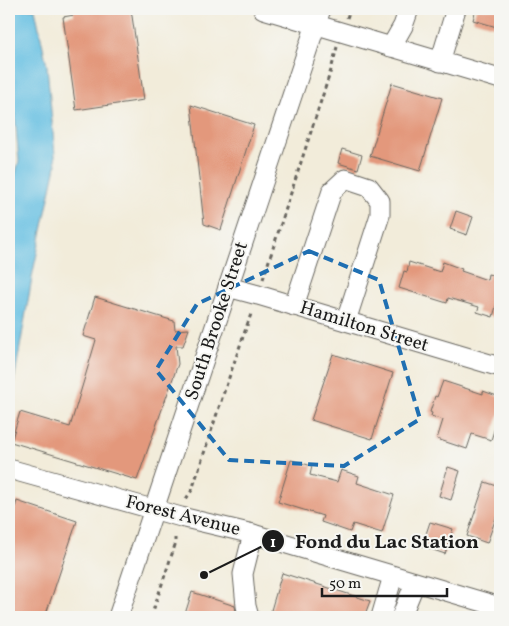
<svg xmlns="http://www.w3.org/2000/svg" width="509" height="626" font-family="Vollkorn,serif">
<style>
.water{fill:#65bfe2;stroke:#406e7f}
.building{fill:#e3987b}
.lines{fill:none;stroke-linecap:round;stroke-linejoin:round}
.minor-casing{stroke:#67655e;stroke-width:21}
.path{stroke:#67655e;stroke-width:3;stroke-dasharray:4 4;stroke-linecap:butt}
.minor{stroke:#fff;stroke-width:19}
.marked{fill:none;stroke:#1f6fb2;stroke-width:4;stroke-dasharray:10 6;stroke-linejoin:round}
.labels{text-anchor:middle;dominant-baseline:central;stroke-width:4;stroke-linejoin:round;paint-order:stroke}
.street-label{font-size:19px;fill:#1c1c1c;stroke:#f6f6f2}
.leader{fill:none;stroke:#1c1c1c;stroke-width:2}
.callout-dot{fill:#1c1c1c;stroke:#f6f6f2;stroke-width:2}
.mark-label{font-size:15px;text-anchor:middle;font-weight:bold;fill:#fff}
.callout-label{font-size:20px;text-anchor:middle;font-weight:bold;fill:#1c1c1c;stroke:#f6f6f2;stroke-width:4;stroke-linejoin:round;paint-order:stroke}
</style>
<rect width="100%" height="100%" fill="#f6f6f2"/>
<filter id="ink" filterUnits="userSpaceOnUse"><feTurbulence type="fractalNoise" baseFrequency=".02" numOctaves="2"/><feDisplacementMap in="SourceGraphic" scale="10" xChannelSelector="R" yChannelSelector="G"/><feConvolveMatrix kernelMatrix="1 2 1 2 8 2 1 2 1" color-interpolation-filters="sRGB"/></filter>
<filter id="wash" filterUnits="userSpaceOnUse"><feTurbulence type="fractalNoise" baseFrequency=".0096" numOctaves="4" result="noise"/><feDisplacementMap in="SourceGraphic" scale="20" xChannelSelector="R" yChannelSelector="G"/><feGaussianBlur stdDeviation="1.12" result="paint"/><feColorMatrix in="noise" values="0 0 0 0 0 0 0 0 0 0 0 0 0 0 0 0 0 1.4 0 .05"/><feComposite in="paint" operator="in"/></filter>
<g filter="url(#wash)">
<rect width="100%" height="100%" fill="#f2ecda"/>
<path class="water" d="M9,9H35L47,66L56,166L33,272L9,410V196L19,161L12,85L9,70Z"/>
<g id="blocks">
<g class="building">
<path d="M73,9H131L144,100L76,110L63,17L74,15Z"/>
<path d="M476,9H500V28L473,20Z"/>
<path d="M392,83L442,98L420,171L370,156Z"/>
<path d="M191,105L254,125L221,230L204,224Z"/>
<path d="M342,149L362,155L358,169L338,163Z"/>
<path d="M456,211L473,217L467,235L450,229Z"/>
<path d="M409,262L440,272L443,262L462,269L461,271L487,280L488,274L500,277V292L493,317L477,312L479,307L448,298L447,303L399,288L404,271L407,272Z"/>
<path d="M95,297L174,321L175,330L189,329L183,346H176L178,364L137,480L11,442L20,412L70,427L96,340L83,336Z"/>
<path d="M333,354L393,373L372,439L311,420Z"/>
<path d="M443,381L483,394V391L500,397V412L491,440L472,434L467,449L437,439L443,420L431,416L432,413L430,412L435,396L437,397Z"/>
<path d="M291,460L312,466L310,475L337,482L341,470L359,476L357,483L394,495L382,533L353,524L350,532L321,522L323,516L278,502Z"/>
<path d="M448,467L460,471L451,500L439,496Z"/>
<path d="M485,482L500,487V516L497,515L487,543L467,536Z"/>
<path d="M17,501L77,521L45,617H9V528Z"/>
<path d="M430,522L453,529L445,554L422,546Z"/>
<path d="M282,573L370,601L364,617H269Z"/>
<path d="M192,592L235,606L237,617H184Z"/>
</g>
</g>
</g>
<g filter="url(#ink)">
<use href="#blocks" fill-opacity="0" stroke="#67655e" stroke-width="1"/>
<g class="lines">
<g class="minor-casing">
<g id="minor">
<path d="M263,9L500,79"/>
<path d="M391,47L403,26L409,9"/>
<path d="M440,62L456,9"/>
<path d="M228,287L258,295L500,367"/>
<path d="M294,306L332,191L345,179L369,187L380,201V215L346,321"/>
<path d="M9,469L181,517L253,534L500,607"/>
<path d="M118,617L321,9"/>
<path d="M249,617L246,606L243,574L253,534"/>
<path d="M381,617L393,576"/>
<path d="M401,617L415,583"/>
</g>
</g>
<g class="path">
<path d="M347,18L350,9"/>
<path d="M263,279L331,70L337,47"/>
<path d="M186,499L192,490L225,389L252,311"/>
<path d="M151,617L175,545V538"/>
</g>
<use href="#minor" class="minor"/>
</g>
</g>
<path class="marked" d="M309,251L379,280L420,419L344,466L229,460L156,370L197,304Z"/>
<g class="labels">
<g class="street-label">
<text transform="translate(217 321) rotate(-72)">South Brooke Street</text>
<text transform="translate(364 327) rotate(17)">Hamilton Street</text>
<text transform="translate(183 516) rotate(14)">Forest Avenue</text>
</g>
</g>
<path class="leader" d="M204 575L273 541"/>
<g class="callout-dot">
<circle cx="204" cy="575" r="5"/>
<circle cx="273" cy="541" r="12"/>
</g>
<g class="mark-label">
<text x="273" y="547">1</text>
</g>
<g class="callout-label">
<text x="387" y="548">Fond du Lac Station</text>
</g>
<rect width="509" height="626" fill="none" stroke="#f6f6f2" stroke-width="30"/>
<path d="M322 588v8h125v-8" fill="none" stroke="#1c1c1c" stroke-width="2.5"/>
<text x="329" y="588" font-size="15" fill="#1c1c1c" stroke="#f6f6f2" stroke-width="4" paint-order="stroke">50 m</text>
</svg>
